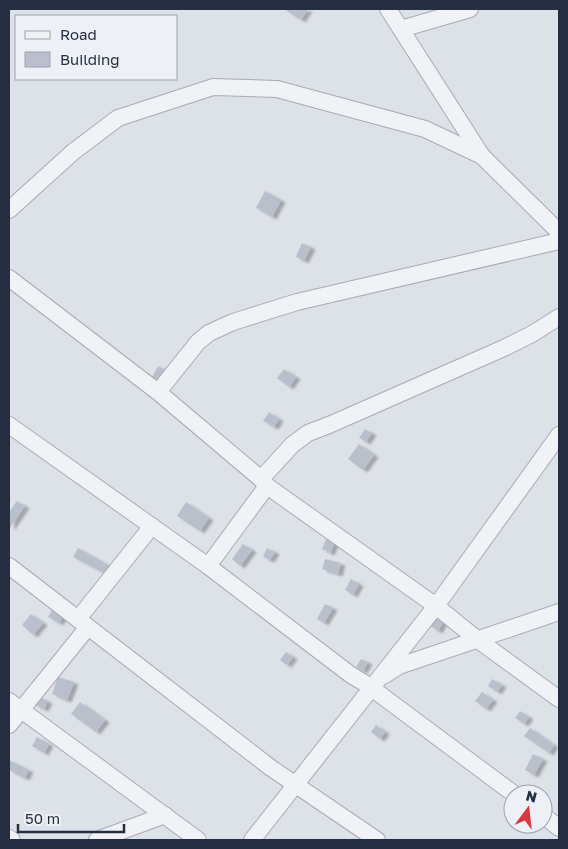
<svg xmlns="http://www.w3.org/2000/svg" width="568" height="849" font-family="'Golos Text',sans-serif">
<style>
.building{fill:#babfcc;filter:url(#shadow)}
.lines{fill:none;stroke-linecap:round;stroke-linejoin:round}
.street-casing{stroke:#a6abb6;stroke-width:18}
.street{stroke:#f0f2f6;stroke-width:16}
</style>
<defs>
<filter id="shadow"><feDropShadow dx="4.5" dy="2.5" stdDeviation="1" flood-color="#0004"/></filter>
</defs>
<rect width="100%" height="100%" fill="#dde1e8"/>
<g class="building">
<path d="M284,9H308L301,20Z"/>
<path d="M265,191L281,200L272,217L256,208Z"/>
<path d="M302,243L311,247L304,261L296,257Z"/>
<path d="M158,366L166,370L159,383L151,379Z"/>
<path d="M284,369L296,377L289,387L277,378Z"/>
<path d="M269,412L279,419L274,427L263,421Z"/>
<path d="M365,429L372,433L366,442L359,438Z"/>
<path d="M359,444L374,455L363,470L348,459Z"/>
<path d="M17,501L25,506L10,528L9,512Z"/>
<path d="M186,502L209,518L200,531L177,516Z"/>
<path d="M326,539L335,542L330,553L322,549Z"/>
<path d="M243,544L252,550L240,566L232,559Z"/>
<path d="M78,548L108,565L104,573L73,557Z"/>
<path d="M267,548L275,552L270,560L263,557Z"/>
<path d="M325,559L341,563L338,574L322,569Z"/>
<path d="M351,579L359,584L353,595L345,590Z"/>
<path d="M325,604L333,608L324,623L317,619Z"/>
<path d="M52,610L63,616L59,623L48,617Z"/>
<path d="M31,614L43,623L33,635L22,625Z"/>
<path d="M435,618L443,622L438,631L430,626Z"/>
<path d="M286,652L293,657L287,665L280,660Z"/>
<path d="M361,659L368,662L363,671L356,667Z"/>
<path d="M58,677L74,682L67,700L52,694Z"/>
<path d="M492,679L502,685L497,692L488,686Z"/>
<path d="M482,692L493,700L486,709L475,701Z"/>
<path d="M39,697L48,701L44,709L35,705Z"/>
<path d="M80,702L105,720L96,732L71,714Z"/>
<path d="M520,711L529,717L524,724L515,718Z"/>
<path d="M376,725L385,732L380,739L371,732Z"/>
<path d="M530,728L554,745L549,753L524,736Z"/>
<path d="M37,737L49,744L44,753L32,746Z"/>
<path d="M533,754L543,759L534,775L525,770Z"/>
<path d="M9,760L29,770L25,778L9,770Z"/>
</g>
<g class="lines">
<g class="street-casing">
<g id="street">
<path d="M388,9L482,156L559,232"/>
<path d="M401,29L470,9"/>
<path d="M9,210L73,152L118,118L213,87L277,89L425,129L482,156"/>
<path d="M9,278L158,392L261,479L267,486L436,606L478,640L559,699"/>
<path d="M158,392L198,342L209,333L233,322L297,302L559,241"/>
<path d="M9,425L208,566L351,675L366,684L514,794"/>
<path d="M261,479L292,445L308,433L329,425L504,348L532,334L559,317"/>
<path d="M9,566L271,768L377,840"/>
<path d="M208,566L267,486"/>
<path d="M78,619L152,526"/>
<path d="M385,675L399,666L559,612"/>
<path d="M9,701L198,840"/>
<path d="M9,725L88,627"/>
<path d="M543,815L559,828"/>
<path d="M9,838L12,840"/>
<path d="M97,840L165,815"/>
<path d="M252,840L436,606L559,435"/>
</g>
</g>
<use href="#street" class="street"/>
</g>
<rect width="568" height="849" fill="none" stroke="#252d40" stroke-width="20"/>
<rect x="15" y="15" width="162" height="65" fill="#edf0f6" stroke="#9da2ad"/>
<rect x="25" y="31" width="25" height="8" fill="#f0f2f6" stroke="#9da2ad"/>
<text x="60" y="40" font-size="15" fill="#252d40">Road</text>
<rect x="25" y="52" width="25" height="15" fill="#babfcc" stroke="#9da2ad"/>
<text x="60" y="65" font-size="15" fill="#252d40">Building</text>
<g transform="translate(528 809) rotate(15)"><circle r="24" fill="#edf0f6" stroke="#9da2ad"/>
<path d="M0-4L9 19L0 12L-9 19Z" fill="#d9363f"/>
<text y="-8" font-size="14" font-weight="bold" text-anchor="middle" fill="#252d40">N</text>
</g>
<path d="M18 824v8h106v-8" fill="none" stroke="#252d40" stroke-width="2.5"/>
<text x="25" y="824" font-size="15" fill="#252d40" stroke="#edf0f6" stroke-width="4" paint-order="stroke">50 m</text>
</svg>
